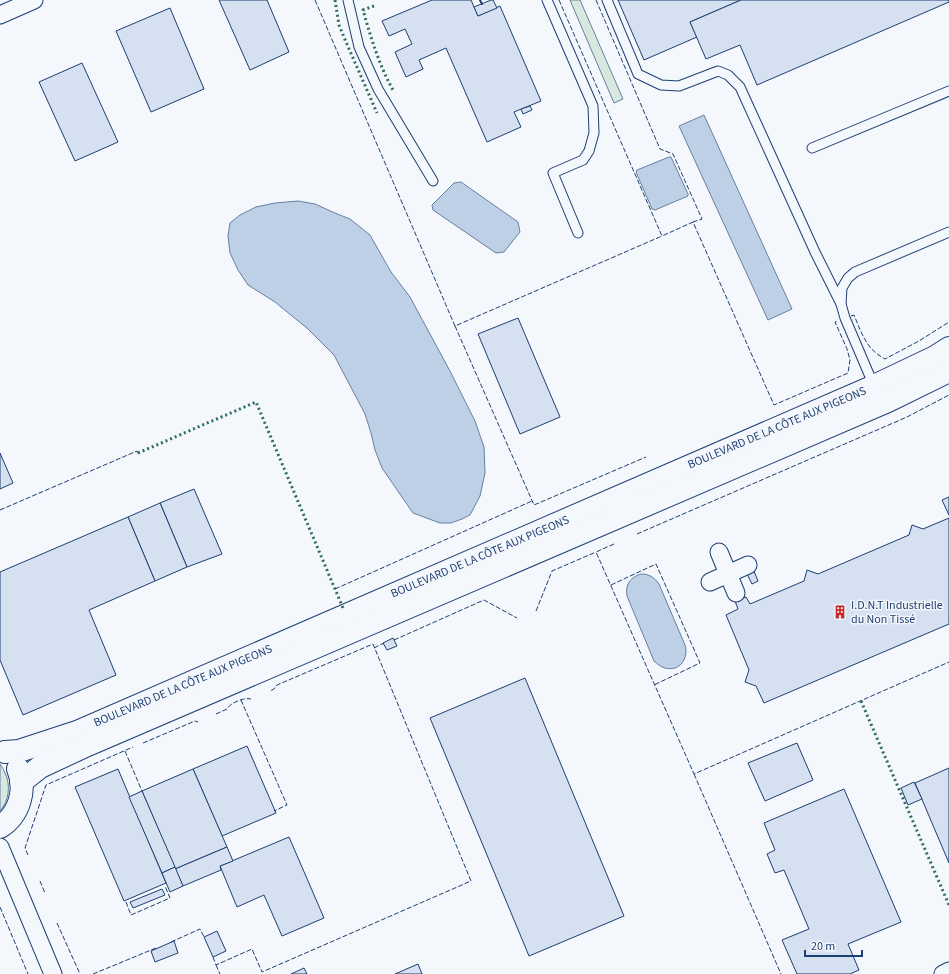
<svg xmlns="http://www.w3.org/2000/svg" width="949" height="974" font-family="'Source Sans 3',sans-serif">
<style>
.green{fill:#d7e8df;stroke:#687fa3}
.water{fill:#bed0e5;stroke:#687fa3}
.building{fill:#d5e0f0;stroke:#1d3f73}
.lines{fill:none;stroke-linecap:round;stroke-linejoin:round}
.lane-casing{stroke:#1d3f73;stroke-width:11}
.street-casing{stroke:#1d3f73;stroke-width:19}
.secondary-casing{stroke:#1d3f73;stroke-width:24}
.lane{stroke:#f4f7fb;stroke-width:9}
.street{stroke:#f4f7fb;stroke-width:17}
.secondary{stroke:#f4f7fb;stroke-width:22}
.hedge{stroke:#2c6c60;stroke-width:3;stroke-dasharray:2 3;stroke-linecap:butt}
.fence{stroke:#1d3f73;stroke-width:1;stroke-dasharray:5 2;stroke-linecap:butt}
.wall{stroke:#1d3f73;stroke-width:2}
.labels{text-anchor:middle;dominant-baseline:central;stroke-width:3;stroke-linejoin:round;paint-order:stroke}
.street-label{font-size:12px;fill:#1d3f73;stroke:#f4f7fb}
.poi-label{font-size:12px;fill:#1d3f73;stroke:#f4f7fb;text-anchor:start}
</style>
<rect width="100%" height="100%" fill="#f4f7fb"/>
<g class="green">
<path d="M570,0H580L623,99L614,103Z"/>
<path d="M0,764C2,767 4,770 5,773C11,785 9,801 0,811Z"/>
</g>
<g class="water">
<path d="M704,115L792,309L768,320L679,126Z"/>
<path d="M669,157H671L688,194V196L655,210L652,209L636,172L637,170Z"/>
<path d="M461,182L518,222L520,232L504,252L496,253L433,210L432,205L454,183Z"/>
<path d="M298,201L315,204L335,213L350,219L370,235L391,272L410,297L451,373L475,421L484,447L485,473L480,496L470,515L462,519L451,523H440L413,513L382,468L375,450L371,433L365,414L334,355L308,329L275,302L248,285L238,270L230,253L228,236L230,223L240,215L256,207L275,203Z"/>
<path d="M641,574C649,574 654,577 659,584L685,645C689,658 680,672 665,668C661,667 657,664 654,661L627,596C625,585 630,577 641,574Z"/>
</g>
<g class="building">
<path d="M219,0H267L289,52L250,70Z"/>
<path d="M432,0H471L478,16L500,6L541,101L514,112L521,127L487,142L446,48L419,60L423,69L406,77L395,52L412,44L405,29L389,36L382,21Z"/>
<path d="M491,0H493L497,8L478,16L474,7Z"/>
<path d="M618,0H741L690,22L697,37L644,60Z"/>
<path d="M741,0H949V2L757,85L740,45L706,59L690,22Z"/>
<path d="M170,8L204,89L151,112L116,31Z"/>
<path d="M82,63L118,142L75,161L39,82Z"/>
<path d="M530,106L532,110L523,114L521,109Z"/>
<path d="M518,318L560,417L520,434L478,334Z"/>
<path d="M0,453L13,483L0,489Z"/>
<path d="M194,489L222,554L187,567L160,503Z"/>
<path d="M949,497V515L942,500Z"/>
<path d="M160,503L187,567L155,581L128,517Z"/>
<path d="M128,517L155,581L89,610L116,675L23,715L0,660V572Z"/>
<path d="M949,518V624L764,703L756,686L745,682L749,670L726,615L738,609L735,601L746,597L750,604L804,581L807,570L818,574L909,535L912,525L923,529Z"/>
<path d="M753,569L758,581L752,584L746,572Z"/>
<path d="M393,638L397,646L387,650L383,643Z"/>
<path d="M525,678L624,916L529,956L430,718Z"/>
<path d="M797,743L813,780L765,801L748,763Z"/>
<path d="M247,746L276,813L222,836L193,769Z"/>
<path d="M949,768V863L915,783Z"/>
<path d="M118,769L166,883L124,901L75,787Z"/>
<path d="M193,769L227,847L175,869L142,791Z"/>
<path d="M914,782L922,799L908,805L901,788Z"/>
<path d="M844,789L901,922L848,944L859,970L850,974H797L782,940L809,929L784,870L775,873L767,854L775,850L764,823Z"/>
<path d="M142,791L175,867L162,873L129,797Z"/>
<path d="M289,837L324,918L282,936L264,895L237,907L220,866Z"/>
<path d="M227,847L233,861L220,866L221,870L183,886L175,869Z"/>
<path d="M175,867L183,886L170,892L162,873Z"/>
<path d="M162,889L165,895L133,908L130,902Z"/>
<path d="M217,931L226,951L213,957L204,937Z"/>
<path d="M174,941L178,953L155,962L151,951Z"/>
<path d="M418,964L422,974H395Z"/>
<path d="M304,968L307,974H291Z"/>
</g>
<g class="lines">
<g class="lane-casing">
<g id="lane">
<path d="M348,0L359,47L378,89L433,181"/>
<path d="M547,0L593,106L594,133L589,151L583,160L553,173L578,233"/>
<path d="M607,0L638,74L661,85L679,86L718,71L728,75L740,87L815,252L841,304"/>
<path d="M812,148L949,91"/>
<path d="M874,386L845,318L841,304L842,288L848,278L855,272L949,232"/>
</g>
</g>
<g class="street-casing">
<g id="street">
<path d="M0,15L34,0"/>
<path d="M719,552L736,593"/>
<path d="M710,582L748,565"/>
<path d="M0,847L53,974"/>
<path d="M943,974L949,971"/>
</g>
</g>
<g class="secondary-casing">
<g id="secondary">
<path d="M5,752L19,751L77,732L872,387L935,357L949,348"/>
<path d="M21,782L40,767L83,747L888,401L949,371"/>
<path d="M0,827C19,815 27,790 18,769"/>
</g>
</g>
<use href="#lane" class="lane"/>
<use href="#street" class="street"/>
<use href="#secondary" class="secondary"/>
<g class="hedge">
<path d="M335,0L339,25L346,42L377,113"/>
<path d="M374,6L363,10C371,38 379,65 393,90"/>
<path d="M138,453L256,402L343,608"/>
<path d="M861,701L949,905"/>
</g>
<g class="fence">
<path d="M315,0L455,326L662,236"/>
<path d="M559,0L662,236L693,222L774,405L848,373L850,360L847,349L835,322L838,321"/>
<path d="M596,0L660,149L673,154L702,219L693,222"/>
<path d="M851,316L854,315C862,334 866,349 885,359L919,341L949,322"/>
<path d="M455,326L534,505L646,457"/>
<path d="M0,510L137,451L138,453"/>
<path d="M637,534L907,417L949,395"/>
<path d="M614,544L596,552L694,774L949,662"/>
<path d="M611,585L656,564L700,663L654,685"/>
<path d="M335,589L532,501"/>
<path d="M536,611L552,571L596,552"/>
<path d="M394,640L484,600L517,618"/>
<path d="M374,648L384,643"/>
<path d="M241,700L287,805L274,811"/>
<path d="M216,714L227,709C230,703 244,697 251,699"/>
<path d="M143,743L195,721L198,722"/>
<path d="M125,751L142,791"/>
<path d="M694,774L781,974"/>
<path d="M28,855L25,848L46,785L133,747"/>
<path d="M40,881L45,893"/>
<path d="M126,902L131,915L170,898L165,886"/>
<path d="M0,907L28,974"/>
<path d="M57,923L80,974"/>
<path d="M171,942L200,929L204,937"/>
<path d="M213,957L216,965L252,949L262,972L471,881L373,644L277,685L274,689L270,691"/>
<path d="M216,965L220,974"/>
<path d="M93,974L156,948"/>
</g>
<path class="wall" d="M480,0L482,4"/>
</g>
<defs>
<g id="building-bare" transform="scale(1.08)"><path d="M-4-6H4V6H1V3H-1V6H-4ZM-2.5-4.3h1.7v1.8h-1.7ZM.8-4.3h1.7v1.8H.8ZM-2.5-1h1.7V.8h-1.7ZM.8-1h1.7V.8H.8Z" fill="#c62828" stroke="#f4f7fb" stroke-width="2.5" paint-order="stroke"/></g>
</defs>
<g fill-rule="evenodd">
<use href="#building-bare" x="840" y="612"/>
</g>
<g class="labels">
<g class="street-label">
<text transform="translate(777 428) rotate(-23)">BOULEVARD DE LA CÔTE AUX PIGEONS</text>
<text transform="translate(480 557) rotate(-23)">BOULEVARD DE LA CÔTE AUX PIGEONS</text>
<text transform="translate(183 686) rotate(-23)">BOULEVARD DE LA CÔTE AUX PIGEONS</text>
</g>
<g class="poi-label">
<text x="851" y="605">I.D.N.T Industrielle<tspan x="851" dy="14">du Non Tissé</tspan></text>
</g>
</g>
<path d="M805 950v6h57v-6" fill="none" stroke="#1d3f73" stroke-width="2"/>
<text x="811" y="950" font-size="12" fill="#1d3f73" stroke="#f4f7fb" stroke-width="3" paint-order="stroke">20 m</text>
</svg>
